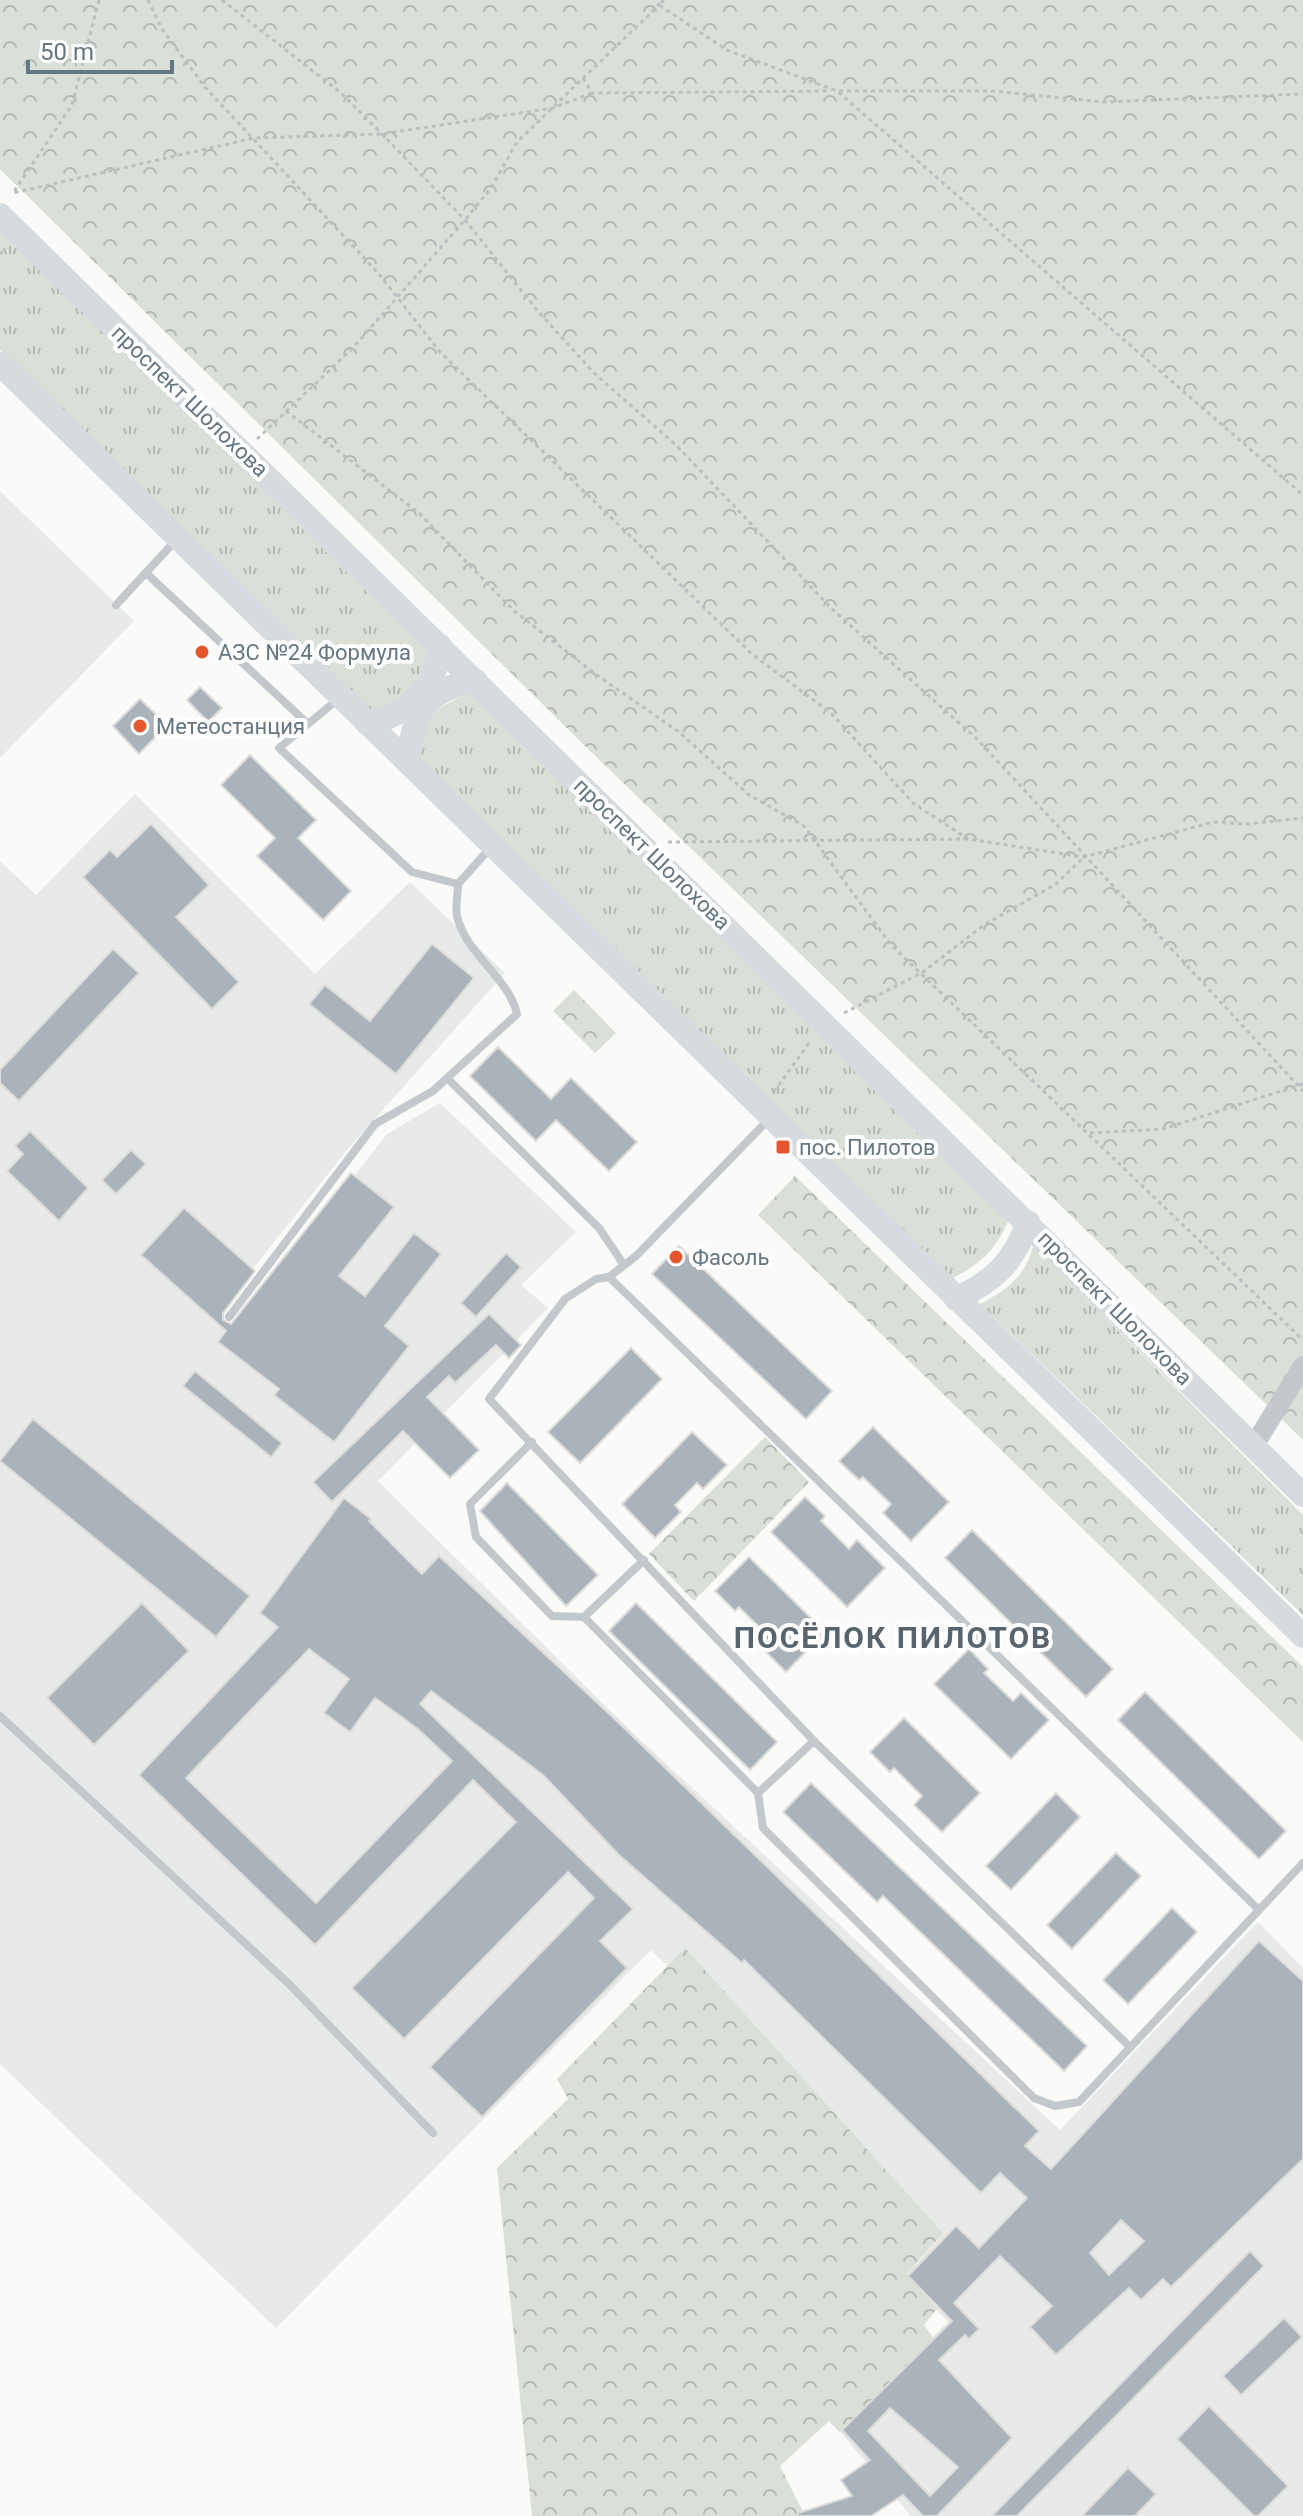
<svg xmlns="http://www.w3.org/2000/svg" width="1303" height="2516" font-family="Roboto,sans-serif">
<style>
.built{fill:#e8e9e9}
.grass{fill:url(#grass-tufts)}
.forest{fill:url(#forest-crowns)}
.building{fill:#aab3b9;stroke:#dcdcda;stroke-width:2;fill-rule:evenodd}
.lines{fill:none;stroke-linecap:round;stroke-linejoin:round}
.path{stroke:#bbbfc2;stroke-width:3;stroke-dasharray:4 4;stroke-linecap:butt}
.service{stroke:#c3c8cc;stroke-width:8}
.tertiary{stroke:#c3c8cc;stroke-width:20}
.primary{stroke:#d6dbdf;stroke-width:24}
.poi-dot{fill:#e4572e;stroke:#fff;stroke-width:3}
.labels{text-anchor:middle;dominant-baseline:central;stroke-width:8;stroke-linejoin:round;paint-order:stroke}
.street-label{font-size:22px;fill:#657683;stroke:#fff}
.poi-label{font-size:22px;fill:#657683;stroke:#fff;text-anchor:start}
.district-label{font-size:30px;font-weight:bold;letter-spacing:2px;fill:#57646e;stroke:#fff}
</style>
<defs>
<pattern id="grass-tufts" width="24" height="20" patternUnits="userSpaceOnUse" patternTransform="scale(2)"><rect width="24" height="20" fill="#dadfd7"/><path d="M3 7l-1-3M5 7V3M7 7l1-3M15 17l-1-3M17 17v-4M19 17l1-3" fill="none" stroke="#b4b9b4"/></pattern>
<pattern id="forest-crowns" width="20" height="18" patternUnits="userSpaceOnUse" patternTransform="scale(2)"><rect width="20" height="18" fill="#dadfd7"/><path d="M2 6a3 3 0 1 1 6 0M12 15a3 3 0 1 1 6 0" fill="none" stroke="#b4b9b4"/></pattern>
</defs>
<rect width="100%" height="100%" fill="#fafaf8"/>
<g class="built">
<path d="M0,491L134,621L0,758Z"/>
<path d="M135,794L315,974L410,882L505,973L347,1150L214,1318L232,1331L387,1134L440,1103L576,1232L521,1285L548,1308L378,1481L630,1730L1060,2130L1258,1922L1303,1968V2516H911L838,2429L948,2322L902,2275L943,2233L651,1950L276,2328L0,2064V861L36,895Z"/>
</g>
<g class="grass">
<path d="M0,230L430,652L429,664L404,701L372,714L0,350Z"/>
<path d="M473,692L1009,1219C997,1249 979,1266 950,1279L418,759C428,715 430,709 473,692Z"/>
<path d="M1033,1246L1303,1515V1615L980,1304C1007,1290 1025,1277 1033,1246Z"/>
</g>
<g class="forest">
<path d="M0,0H1303V1440L583,744L0,169Z"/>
<path d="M574,990L616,1033L595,1053L553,1011Z"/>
<path d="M795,1176L1303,1667V1742L758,1215Z"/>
<path d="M765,1437L809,1482L694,1601L649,1554Z"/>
<path d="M685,1948L943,2233L906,2274L937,2309L924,2325L935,2340L839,2432L829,2421L780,2466L805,2516H532L497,2168L568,2099L557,2079Z"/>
</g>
<g class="building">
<path d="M200,687L222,708L208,722L187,700Z"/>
<path d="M140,699L167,725L139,754L113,726Z"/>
<path d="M250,755L316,820L298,838L351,891L323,920L257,856L275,838L221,785Z"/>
<path d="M151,824L209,885L176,917L239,982L212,1009L83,877L110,850L117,857Z"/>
<path d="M432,944L474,978L396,1074L309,1004L325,985L370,1021Z"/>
<path d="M113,949L139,973L19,1101L0,1083V1070Z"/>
<path d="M498,1047L551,1099L571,1078L637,1142L609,1171L556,1120L536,1141L470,1076Z"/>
<path d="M30,1131L88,1188L59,1221L7,1171L23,1154L15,1146Z"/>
<path d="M131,1150L146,1164L116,1194L102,1180Z"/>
<path d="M351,1173L394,1207L339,1276L365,1296L414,1233L441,1254L385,1326L409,1346L334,1442L274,1395L279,1389L218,1342L226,1331L141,1255L184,1208L255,1271L223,1313V1320L231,1324Z"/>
<path d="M679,1246L832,1391L806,1419L652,1274Z"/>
<path d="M506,1253L521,1267L476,1317L461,1303Z"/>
<path d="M489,1314L521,1345L509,1358L496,1345L455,1383L449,1376L427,1397L479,1450L450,1478L403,1431L332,1502L313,1482Z"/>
<path d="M631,1348L662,1379L580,1463L548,1432Z"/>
<path d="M195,1371L282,1443L271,1457L183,1386Z"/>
<path d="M33,1419L250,1596L216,1637L0,1461Z"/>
<path d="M873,1427L949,1502L911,1541L883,1513L891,1504L863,1477L859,1480L839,1461Z"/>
<path d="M692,1432L727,1465L703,1489L697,1483L675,1505L681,1512L655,1538L622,1504Z"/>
<path d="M507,1483L598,1575L566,1606L480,1511Z"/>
<path d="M805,1497L825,1516L821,1521L849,1549L857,1540L885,1568L847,1607L771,1532Z"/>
<path d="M344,1498L371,1519L369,1521L422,1574L439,1556L619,1723L1039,2131L1025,2146L1051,2169L1259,1941L1303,1981V2159L1171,2287L1163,2279L1141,2300L1129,2288L1056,2355L1030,2327L1052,2306L1000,2256L954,2303L979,2329L969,2339L965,2335L939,2360L1012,2438L937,2516H923L903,2495L871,2516H798V2513L852,2496L841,2480L870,2460L842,2430L952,2321L908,2276L956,2226L979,2248L1027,2198L1000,2173L981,2193L744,1960L742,1963L619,1855L543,1775L431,1691L420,1704L633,1909L600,1941L627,1968L482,2117L430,2067L594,1898L568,1872L404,2039L352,1988L516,1822L473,1780L315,1945L139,1775L278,1627L260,1613ZM309,1649L349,1679L324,1713L350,1732L375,1698L418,1729L452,1761L316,1903L186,1778ZM1121,2220L1144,2241L1109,2275L1090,2253ZM890,2408L958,2467L930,2496L868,2431Z"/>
<path d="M972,1530L1113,1669L1086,1697L945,1558Z"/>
<path d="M749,1557L825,1632L786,1672L758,1644L767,1635L739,1607L735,1611L715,1591Z"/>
<path d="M142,1603L189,1651L94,1745L47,1698Z"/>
<path d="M636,1603L777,1742L750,1770L609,1631Z"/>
<path d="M969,1649L988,1669L984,1673L1013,1701L1021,1693L1049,1720L1011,1759L934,1684Z"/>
<path d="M1145,1692L1286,1831L1259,1859L1118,1720Z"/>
<path d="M904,1718L980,1793L942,1832L914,1805L922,1796L894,1768L890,1772L870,1752Z"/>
<path d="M811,1783L1087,2046L1064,2071L883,1896L877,1902L783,1812Z"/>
<path d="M1056,1793L1080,1817L1011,1890L986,1866Z"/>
<path d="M1116,1853L1141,1876L1072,1949L1047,1925Z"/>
<path d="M1172,1908L1197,1932L1128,2004L1103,1980Z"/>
<path d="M1250,2251L1264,2266L1017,2516H992Z"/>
<path d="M1284,2318L1302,2337L1241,2395L1223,2376Z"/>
<path d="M1209,2406L1288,2486L1258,2516H1254L1177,2439Z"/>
<path d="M1128,2468L1156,2494L1135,2516H1082Z"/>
</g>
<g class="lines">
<g class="path">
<path d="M99,0L72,105L13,193L254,138L382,134L553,108L592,93"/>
<path d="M148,0L162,29L204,86L379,274L440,352L753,655L831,713L913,803L968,839"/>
<path d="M222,0L341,93L382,134L465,220L536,309L594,373L676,445L831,608L978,740L1303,1091"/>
<path d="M664,0L659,5L727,50L837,91L1303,495"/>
<path d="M583,78L592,93L831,91"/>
<path d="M839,91H993L1103,102L1303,94"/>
<path d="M0,254L6,248"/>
<path d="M286,411L419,513L513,610L594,673L679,732L749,795L804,826L891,945L1303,1340"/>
<path d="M257,439L352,349L465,220L491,188L517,142L659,5L656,0"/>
<path d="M668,842L968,839L1084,857L1213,822L1247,824L1303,818"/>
<path d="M844,1013L923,972L984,925L1056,884L1084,857"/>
<path d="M774,1092L811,1040"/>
<path d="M1090,1133L1163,1129L1303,1084"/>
</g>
<g class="service">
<path d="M146,573L307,723"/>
<path d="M116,605L177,539"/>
<path d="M337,700L279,748L412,872L458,884"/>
<path d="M447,1078L599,1228L624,1265"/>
<path d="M770,1118L636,1256L609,1277L596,1279L565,1299L489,1399L814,1741L1130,2047"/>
<path d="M609,1277L1259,1910"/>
<path d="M229,1317L375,1124L433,1091L517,1014C508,976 466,955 457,916C455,907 458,894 458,884L492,846"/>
<path d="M532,1442L470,1504L476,1537L552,1616L584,1617L758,1793L763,1828L1034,2098L1055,2106L1079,2102L1303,1863"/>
<path d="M584,1617L644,1560"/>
<path d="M0,1716L289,1984L433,2133"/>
<path d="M758,1793L814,1741"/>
</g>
<path class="tertiary" d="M1253,1447L1303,1366"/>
<g class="primary">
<path d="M0,215L1303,1495"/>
<path d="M0,364L1303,1636"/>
<path d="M367,723C409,715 435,689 440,646"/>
<path d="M408,762C412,716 427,687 476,681"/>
<path d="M956,1299C994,1281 1014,1262 1028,1222"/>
</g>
</g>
<g class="poi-dot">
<circle cx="202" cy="652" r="8"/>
<circle cx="140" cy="726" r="8"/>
<rect x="775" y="1139" width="16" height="16" rx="4"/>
<circle cx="676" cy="1257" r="8"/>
</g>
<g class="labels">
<g class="street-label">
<text transform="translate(190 401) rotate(44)">проспект Шолохова</text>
<text transform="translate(652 854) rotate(44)">проспект Шолохова</text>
<text transform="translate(1115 1308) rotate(45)">проспект Шолохова</text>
</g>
<g class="poi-label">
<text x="218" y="652">АЗС №24 Формула</text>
<text x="156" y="726">Метеостанция</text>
<text x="799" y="1147">пос. Пилотов</text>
<text x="692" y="1257">Фасоль</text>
</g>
<g class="district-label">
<text x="893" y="1637">ПОСЁЛОК ПИЛОТОВ</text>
</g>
</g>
<path d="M28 60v12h144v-12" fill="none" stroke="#657683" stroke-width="4"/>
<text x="40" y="60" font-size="24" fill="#657683" stroke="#ffffff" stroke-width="6" paint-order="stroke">50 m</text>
</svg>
